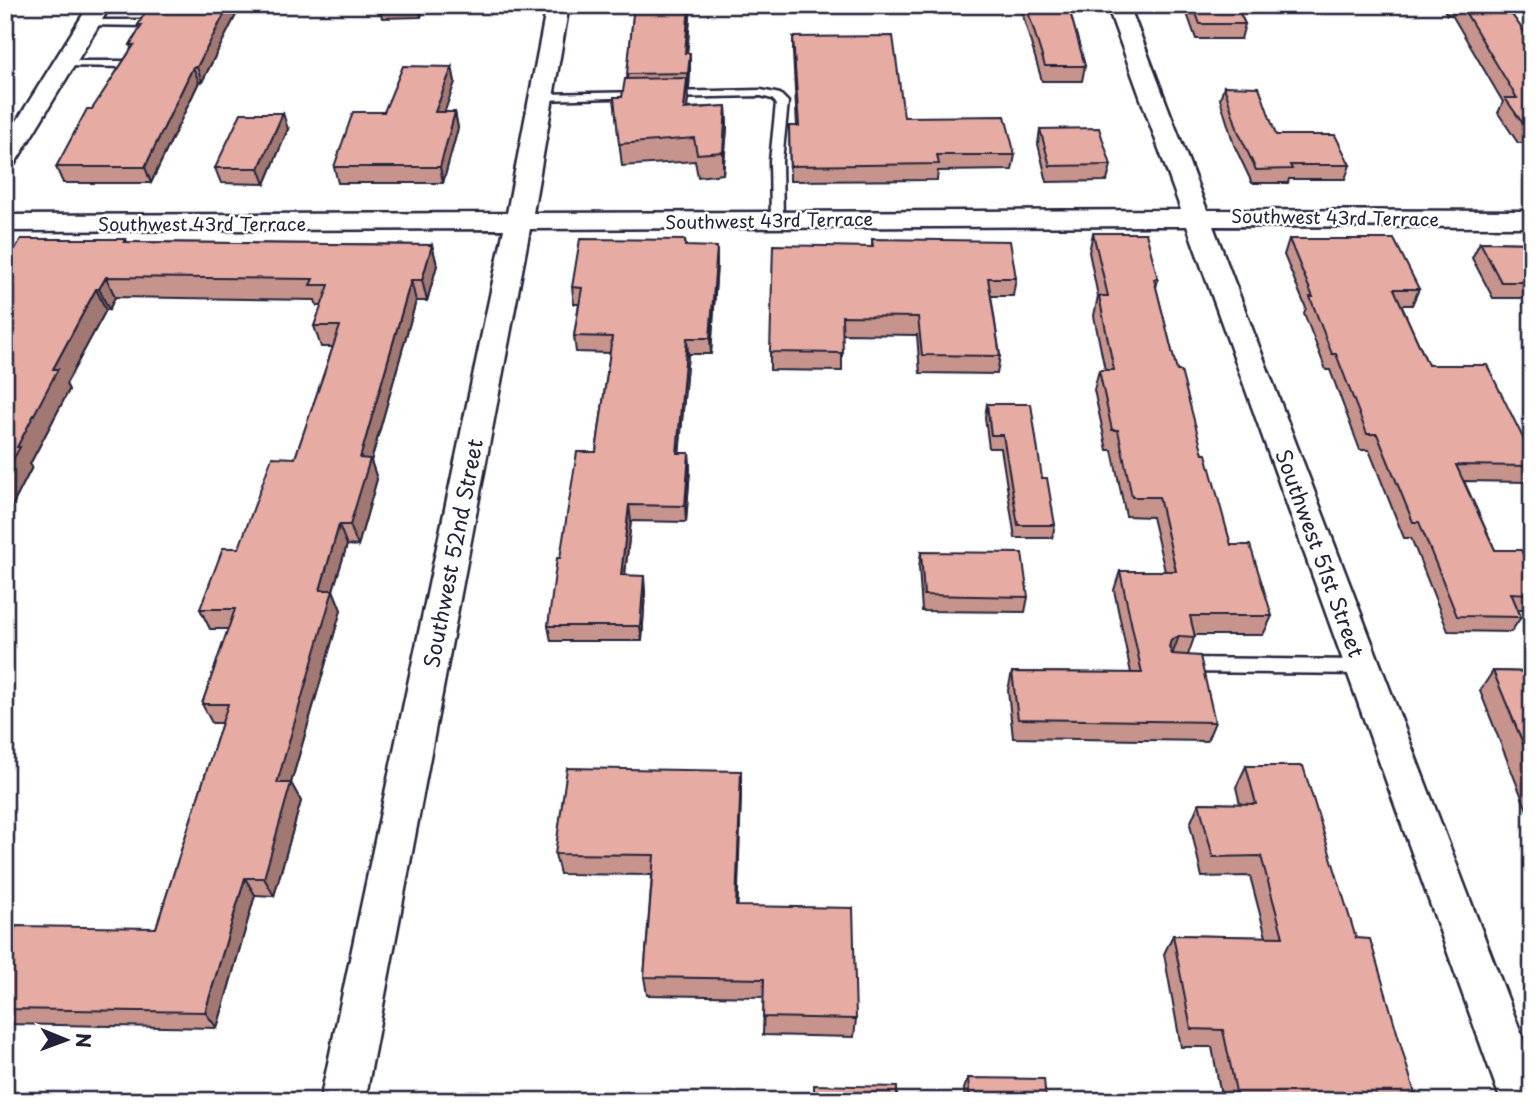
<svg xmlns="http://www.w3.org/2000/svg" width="1537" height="1106" font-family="'Playpen Sans',sans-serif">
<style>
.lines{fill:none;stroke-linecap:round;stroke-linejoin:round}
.lane-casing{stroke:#22223b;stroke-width:5}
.street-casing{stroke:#22223b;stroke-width:5}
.lane{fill:#fff;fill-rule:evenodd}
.street{fill:#fff;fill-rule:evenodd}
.wall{fill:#c6948c;stroke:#22223b;stroke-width:2}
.shaded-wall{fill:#a17872;stroke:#22223b;stroke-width:2}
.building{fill:#e6aca3;stroke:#22223b;stroke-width:2}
.labels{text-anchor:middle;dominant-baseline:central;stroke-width:5;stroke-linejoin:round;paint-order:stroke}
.far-street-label{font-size:18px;fill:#22223b;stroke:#fff}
.street-label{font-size:21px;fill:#22223b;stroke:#fff}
</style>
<rect width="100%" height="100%" fill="#fff"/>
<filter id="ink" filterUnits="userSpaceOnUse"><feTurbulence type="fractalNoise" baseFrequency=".0143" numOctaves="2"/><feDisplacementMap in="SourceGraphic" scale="14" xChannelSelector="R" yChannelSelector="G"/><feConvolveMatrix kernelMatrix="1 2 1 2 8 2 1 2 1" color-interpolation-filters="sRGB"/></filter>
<g filter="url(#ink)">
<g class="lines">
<g class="lane-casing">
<g id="lane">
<path d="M89,20H145L150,23L145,26L85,25V21Z"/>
<path d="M64,61H127L132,64L127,67L60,66V62Z"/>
<path d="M761,90L780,94L788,102L782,161L783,220L777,224L771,220L770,161L776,103L772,99L761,96L666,98L660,95L666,92Z"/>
<path d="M644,92L650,95L648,97L541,100L535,97L541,94Z"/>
<path d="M1180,658L1363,660L1369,662L1371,667L1369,672L1363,674L1180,672L1174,670L1172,665L1174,660Z"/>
</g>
</g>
<g class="street-casing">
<g id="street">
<path d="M89,5H111L17,160L14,165L5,167V140Z"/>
<path d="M547,5H569L533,213L1181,210L1107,5H1129L1207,210L1532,211V227L1213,226L1532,1062V1101H1501L1187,226H1150L530,229L365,1101H320L504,229L5,231V215L507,213Z"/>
</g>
</g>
<use href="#lane" class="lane"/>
<use href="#street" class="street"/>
</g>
<g class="wall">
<path d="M241,5L202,82H199L151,183H63L56,167L131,49L130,45L139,29L138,25Z"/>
<path d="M379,5H424L421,17L382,18Z"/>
<path d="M634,5H691L687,53H690V69L689,89H687V108L726,106L727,128L723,174L698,177L695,161L622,166L614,97H622L627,79Z"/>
<path d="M1021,5H1068L1085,66L1082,81H1042L1021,9Z"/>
<path d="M1184,5H1236L1245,24L1241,39H1196Z"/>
<path d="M1441,5H1505L1532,43V143H1518L1498,113L1503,102L1452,15H1447Z"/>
<path d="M793,37L904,117L1015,155L1012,170L938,171L937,180L790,181L789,126H797L793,52Z"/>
<path d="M452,67L455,82L444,112H455L458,128L443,183H338L334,167L384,112Z"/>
<path d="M1224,86L1276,135L1350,165L1345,179H1289L1288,183H1252L1234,145L1220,99Z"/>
<path d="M288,129L265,184L221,183L215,168Z"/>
<path d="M1040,129L1111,165L1107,181L1047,182L1038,144Z"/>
<path d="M1093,233L1158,279L1156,288L1177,371L1231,545L1272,616L1263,635H1195L1188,655L1215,722L1207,741L1013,738L1008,690L1012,672L1131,673L1114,590L1120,571H1165L1152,517L1126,516L1112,450H1107L1094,390L1099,370H1105L1094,316L1098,296L1089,252Z"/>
<path d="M126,239L127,242L432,245L437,265L427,301H416L371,461L377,479L358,546L347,545L333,590L341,610L291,783L301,801L274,896L255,895L217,1028L5,1024V951L156,928L222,723H212L202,704L228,629H210L200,609L295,458L333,347H321L314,326L322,306H317L315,300L115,297L109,310H106L66,384L69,390L30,464L32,467L5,520V265Z"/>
<path d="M872,239L1016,278L1013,296H991L1000,356L997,374L920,373L917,335L842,334V371L770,370V352L872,246Z"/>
<path d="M1289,239L1419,289L1412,305H1401L1428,365L1532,456V474L1527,482L1464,481L1495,550L1532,574V607L1530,609H1518L1521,617L1511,632L1448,631L1411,538H1404L1369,450H1360L1330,370H1326L1304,313L1306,308L1284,255Z"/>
<path d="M685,240L686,247H717V263L711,354H688L679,453H689L690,469L686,522L631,521L625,575L645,591L642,641H551L548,626L560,558L596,452L610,353L576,352L574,336L579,304H574L572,287Z"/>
<path d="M1480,242L1532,243V298H1493L1472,258Z"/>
<path d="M987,404L1042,478L1055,525L1052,538H1015L1001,448H989L985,417Z"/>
<path d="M921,552L1028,597L1025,612L922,611L919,567Z"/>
<path d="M1493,671L1532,672V823L1480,691Z"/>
<path d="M1246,766L1356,938L1417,1101H1222L1212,1047H1181L1164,954L1173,935L1266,937L1250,876L1202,877L1190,824L1199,803L1240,804L1236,787Z"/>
<path d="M741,771V792L737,906L856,1019L854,1037L763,1035L764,997L647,995L644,977L652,875L560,874L555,854Z"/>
<path d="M968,1078L1046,1101H965L964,1089Z"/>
</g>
<g class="shaded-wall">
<path d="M229,5H241L202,82L197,67Z"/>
<path d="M418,5H424L421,17Z"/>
<path d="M689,5H691L686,69L685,53Z"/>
<path d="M690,53V69L689,89L688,73Z"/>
<path d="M193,67L199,82L151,183L145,167Z"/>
<path d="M452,67L455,82L439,128L435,112Z"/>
<path d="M687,78L688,100L685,131L684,109Z"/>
<path d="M726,106L727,128L723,174V152Z"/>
<path d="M455,112L458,128L443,183L440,167Z"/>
<path d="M283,113L288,129L265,184L259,168Z"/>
<path d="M432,245L437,265L427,301L422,280Z"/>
<path d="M717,247V263L711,354L710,338Z"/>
<path d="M106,277L115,297L109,310L99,289Z"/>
<path d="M411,280L416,301L371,461L377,479L358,546L350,525L360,458Z"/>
<path d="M96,289L106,310L66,384L69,390L30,464L32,467L5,520V474L17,447L53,369Z"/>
<path d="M687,338L688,354L678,469L677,453Z"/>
<path d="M689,453L690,469L686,522L685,506Z"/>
<path d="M629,505L631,521L623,591L621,575Z"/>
<path d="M339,525L347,545L333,590L341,610L291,783L301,801L274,896L264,878L277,783L320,590Z"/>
<path d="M644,576L645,591L642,641L640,626Z"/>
<path d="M1179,636L1172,655L1164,659L1171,640Z"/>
<path d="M741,771V792L737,925L736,906Z"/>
<path d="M245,878L255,895L217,1028L205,1012Z"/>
</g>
<g class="building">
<path d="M149,5H229L197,67H193L145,167H56L87,109H92L134,45H130L142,25H138Z"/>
<path d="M634,5H689L685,53H690L688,73L627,74Z"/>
<path d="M1026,5H1068L1085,66H1045Z"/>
<path d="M1193,5H1236L1245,24H1200Z"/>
<path d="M1461,5H1505L1532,43V128H1526L1505,98H1517Z"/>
<path d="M893,36L904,117L1005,116L1015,155H937L939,164L790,166L789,126H799L793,37Z"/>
<path d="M403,66L452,67L435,112H455L440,167H334L353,112H384Z"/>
<path d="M687,78L684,109L726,106L723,152L697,154L694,138L619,144L614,97H622L625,79Z"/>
<path d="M1224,86L1259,87L1276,135H1335L1350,165H1290L1292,169L1256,170L1238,131Z"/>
<path d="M241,113H283L259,168H215Z"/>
<path d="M1099,128L1111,165L1050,166L1040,129Z"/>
<path d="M1093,233H1146L1158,279H1154L1177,371H1181L1203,454H1206L1231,545H1250L1272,616H1190L1195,637L1179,636L1171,640L1169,647L1172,654L1200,656L1215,722L1018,719L1012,672L1142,673L1120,571H1176L1159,497H1132L1118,430H1112L1099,370H1114L1099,296H1108Z"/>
<path d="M21,239H126L124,242L432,245L422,280H411L360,458L370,459L350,525H339L320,590H333L277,783H291L264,878H245L205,1012L5,1009V951L16,926L156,928L228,704H202L235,609H200L223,548H239L272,457L295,458L340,326H314L329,285H310L313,279L106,277L99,289H96L53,369H58L17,447H20L5,474V265Z"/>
<path d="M580,239L685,240V246L717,247L710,338H687L677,453H689L685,506L629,505L621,575L644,576L640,626H548L557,558H560L577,452H596L612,337L574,336L582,288L572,287Z"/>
<path d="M872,239L1010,241L1016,278H988L1000,356L922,355L918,317L842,316L843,353L770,352L773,245L873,247Z"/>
<path d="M1289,239H1394L1419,289H1394L1428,365H1487L1532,456V466L1456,465L1495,550H1521L1532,574V594L1511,593L1521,617L1457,616L1419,522H1413L1377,434H1367L1336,354H1332L1310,297H1313Z"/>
<path d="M1480,242L1532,243V282H1501Z"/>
<path d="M987,404H1031L1042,478H1047L1055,525H1018L1003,435H991Z"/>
<path d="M921,552L1022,553L1028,597L924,595Z"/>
<path d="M1493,671L1532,672V765Z"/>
<path d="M1246,766H1303L1356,938L1370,939L1417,1101H1238L1223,1030L1191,1029L1173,935L1283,937L1261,856L1213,857L1199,803L1256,804Z"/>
<path d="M567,768L741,771L736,906L853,908L856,1019L763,1017L764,979L644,977L654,855L555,854Z"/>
<path d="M968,1078L1044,1079L1046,1101H970Z"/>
<path d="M814,1085L897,1087V1101H814Z"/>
<path d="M104,1099L179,1101H104Z"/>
</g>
</g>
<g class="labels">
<g class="far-street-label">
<text transform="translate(1335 217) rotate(1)">Southwest 43rd Terrace</text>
<text transform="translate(769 220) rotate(-1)">Southwest 43rd Terrace</text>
<text x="202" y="223">Southwest 43rd Terrace</text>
</g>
<g class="street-label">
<text transform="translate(452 553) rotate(-79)">Southwest 52nd Street</text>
<text transform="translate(1321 553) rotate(70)">Southwest 51st Street</text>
</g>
</g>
<rect width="1537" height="1106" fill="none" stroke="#fff" stroke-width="28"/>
<rect x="14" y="14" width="1509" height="1078" fill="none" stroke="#22223b" stroke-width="2.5" filter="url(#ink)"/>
<g transform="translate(66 1040) rotate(91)" stroke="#ffffff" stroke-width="5" paint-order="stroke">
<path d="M0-5L12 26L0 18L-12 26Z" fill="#22223b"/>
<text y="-10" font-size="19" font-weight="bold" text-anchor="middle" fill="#22223b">N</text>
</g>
</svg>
